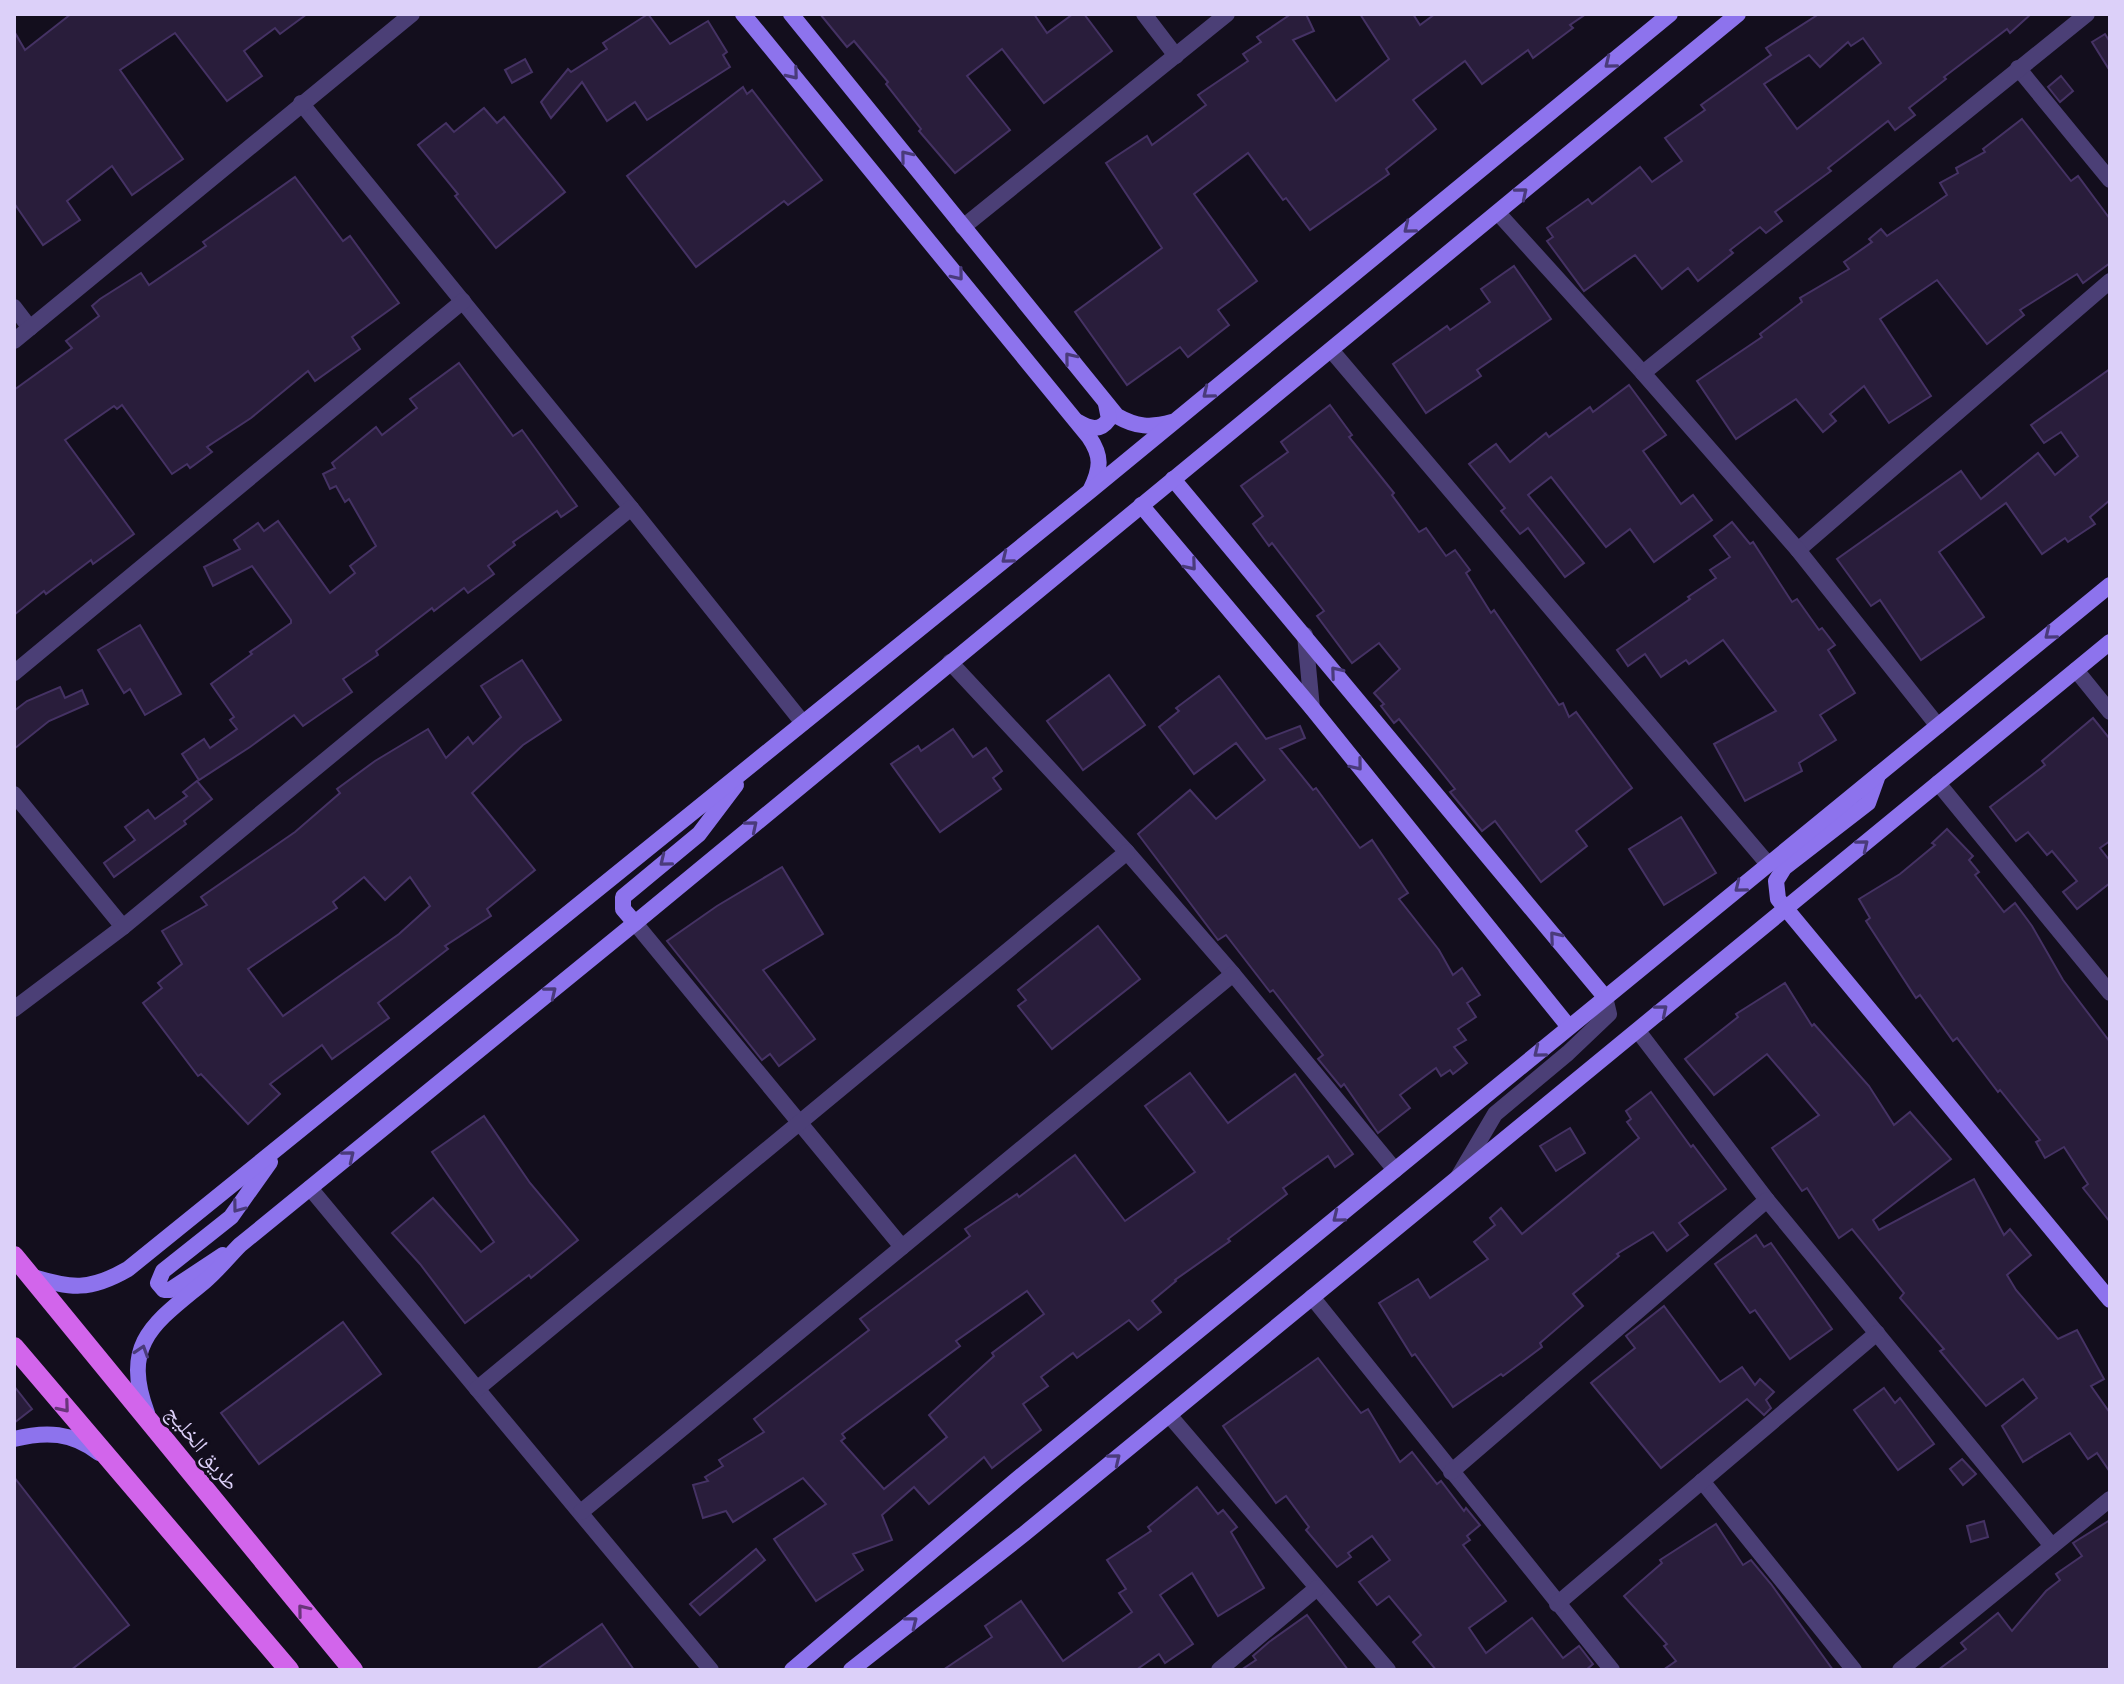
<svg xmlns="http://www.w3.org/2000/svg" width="2124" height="1684" font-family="'Source Sans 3','Noto Naskh Arabic',sans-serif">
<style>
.building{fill:#291d3b;stroke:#453264;stroke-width:2;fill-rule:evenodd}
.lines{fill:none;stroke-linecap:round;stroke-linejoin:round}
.street{stroke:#4b3f76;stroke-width:16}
.secondary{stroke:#8d73ed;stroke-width:16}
.primary{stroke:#d265eb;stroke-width:20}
.oneway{stroke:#4a3b7b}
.oneway2{stroke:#69357a}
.labels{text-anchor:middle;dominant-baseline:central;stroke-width:6;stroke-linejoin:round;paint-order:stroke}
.street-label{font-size:22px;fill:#dcd0f9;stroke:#130e1d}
</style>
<rect width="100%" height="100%" fill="#130e1d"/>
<g class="building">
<path d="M71,14H307L280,34L275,28L244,51L262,76L227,101L175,33L120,70L183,159L132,195L112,166L67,201L80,220L43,245L14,203V31L25,50Z"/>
<path d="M648,14L670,44L708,21L727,52L723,55L730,67L647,120L635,102L607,121L582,82L551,118L541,102L568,69L571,72L607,49L603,43Z"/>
<path d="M820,14H1034L1047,33L1073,14H1084L1112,51L1044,103L1002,49L967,76L1010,130L955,173L919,131L921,129L886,84L888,82L854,41L847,47Z"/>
<path d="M1291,14H1306L1314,31L1293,40L1336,101L1389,59L1360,14H1413L1420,25L1435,14H1586L1570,25L1573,28L1533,58L1528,50L1482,84L1465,61L1413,100L1436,129L1386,169L1389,174L1310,230L1286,198L1283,200L1248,153L1194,194L1257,281L1218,310L1229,325L1188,357L1180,347L1127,385L1075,312L1162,248L1106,163L1147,136L1152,145L1206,105L1198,95L1248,61L1243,54L1261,42L1257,37Z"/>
<path d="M1819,14H2031L2010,33L2007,29L1944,77L1946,79L1909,108L1915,115L1895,130L1888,121L1828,168L1831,171L1775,212L1782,221L1766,233L1760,227L1730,250L1733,253L1698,281L1688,268L1662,289L1635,255L1584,291L1547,241L1553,237L1547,228L1588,199L1592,204L1640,167L1652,182L1682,161L1665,138L1705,110L1701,105L1771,55L1766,48ZM1863,38L1881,63L1797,129L1764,84L1809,55L1820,67L1848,42L1851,46Z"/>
<path d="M2105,34L2110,42V71L2092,42Z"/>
<path d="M525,59L532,72L512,83L505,70Z"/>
<path d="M2061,76L2073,91L2060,102L2048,87Z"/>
<path d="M743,87L747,94L752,90L822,180L788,205L784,201L696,267L627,176Z"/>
<path d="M484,108L497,123L504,117L565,192L496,248L455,196L458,194L418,145L446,123L454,132Z"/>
<path d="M2022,119L2071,181L2078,176L2110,219V263L2083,283L2077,274L2020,310L2024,315L1987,344L1937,280L1880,319L1931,396L1889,423L1864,386L1830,414L1836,421L1823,432L1796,399L1736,439L1697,381L1762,337L1760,334L1802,302L1800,298L1849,269L1844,262L1872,242L1869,239L1881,229L1887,236L1947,195L1940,183L1958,173L1956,168L1985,152L1983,149Z"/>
<path d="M295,177L343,241L350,236L399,303L352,337L360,349L315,381L308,371L251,418L207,447L212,452L190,468L187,464L172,474L122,405L117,409L114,406L65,440L134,534L93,564L91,560L46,594L44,591L14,615V390L72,348L66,341L99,316L92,306L100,299L141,273L149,285L206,246L203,242Z"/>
<path d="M1514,266L1551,319L1477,370L1481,376L1426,413L1393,364L1447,326L1450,330L1490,302L1481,289Z"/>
<path d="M459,363L513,436L522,430L577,506L561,517L557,511L513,542L515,545L488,566L494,574L468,593L464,588L434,611L432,608L376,651L378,655L343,679L352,692L303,726L294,715L250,747L199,780L182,754L204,739L210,748L237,729L230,720L234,717L211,684L252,654L250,652L291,623V620L252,566L213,586L204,567L240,549L234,540L258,523L264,531L278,521L330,593L355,573L350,566L376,546L349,499L345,502L336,486L330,489L323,474L335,468L332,463L376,427L382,435L417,408L410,399Z"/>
<path d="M2110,369V500L2090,517L2095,524L2068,542L2065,538L2042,554L2006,503L1939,552L1984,617L1921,660L1880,600L1871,606L1837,559L1961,471L1981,499L2038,453L2055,475L2078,456L2061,432L2044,443L2031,425Z"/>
<path d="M1629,385L1666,435L1643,451L1681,504L1693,495L1712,520L1654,562L1630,529L1606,547L1551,477L1528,495L1584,563L1565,577L1528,528L1520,534L1501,511L1505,508L1469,464L1496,444L1510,462L1546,433L1549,437L1590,407L1593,412Z"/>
<path d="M1330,405L1352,435L1349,437L1394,493L1392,495L1419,532L1426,528L1446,556L1455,550L1470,570L1466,573L1491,613L1494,610L1559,705L1563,703L1569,717L1576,712L1632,788L1576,831L1587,846L1541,882L1495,821L1482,831L1450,792L1455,789L1428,755L1399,719L1394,723L1381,706L1384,704L1374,693L1400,669L1379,643L1352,663L1317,616L1324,611L1272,543L1269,546L1253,524L1263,516L1241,486L1288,452L1281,442Z"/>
<path d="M1732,522L1750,544L1753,542L1792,602L1797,599L1819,630L1822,628L1835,645L1828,650L1855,693L1820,715L1836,740L1799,763L1802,771L1745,801L1714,744L1776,711L1723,640L1689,664L1686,660L1661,677L1645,654L1628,666L1617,650L1690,599L1688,597L1716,578L1710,570L1730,557L1714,536Z"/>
<path d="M140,625L181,694L145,715L130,689L124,693L98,650Z"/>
<path d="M522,660L561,720L523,745L472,793L535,870L487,909L491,916L445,946L448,949L378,1003L389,1018L332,1059L322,1045L270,1084L280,1094L248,1124L201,1074L198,1076L143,1003L162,988L158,983L182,964L162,931L207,905L201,897L295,832L340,793L337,789L375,761L428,729L446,758L468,737L473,744L501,717L481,686ZM364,877L385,900L410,877L430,906L399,934L283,1016L248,969L337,908L333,902Z"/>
<path d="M1109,675L1145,725L1083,770L1047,721Z"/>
<path d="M1219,676L1266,739L1300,726L1305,738L1280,749L1313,790L1316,788L1360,848L1372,840L1408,893L1399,899L1439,950L1453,975L1462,968L1480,995L1467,1003L1476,1017L1458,1029L1466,1040L1454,1047L1467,1063L1453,1074L1450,1070L1441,1076L1436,1068L1400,1095L1410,1108L1378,1133L1344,1084L1341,1087L1318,1059L1323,1055L1273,990L1270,992L1226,935L1218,940L1138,834L1190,790L1216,819L1265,780L1236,743L1194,774L1159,727L1179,711L1176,708Z"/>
<path d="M60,687L65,698L82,690L88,704L49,721L14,749V711L27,701Z"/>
<path d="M2093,718L2110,739V841L2100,848L2110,861V883L2077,909L2063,892L2077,881L2052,851L2047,855L2028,832L2016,841L1990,807L2045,765L2042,761Z"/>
<path d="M953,729L973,757L986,748L1002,771L993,778L1001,789L940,832L891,764L918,746L921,751Z"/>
<path d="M197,781L212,799L184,821L186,824L114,877L104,863L135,840L125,827L148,810L155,819L187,796L183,792Z"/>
<path d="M1681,817L1716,873L1664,905L1629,849Z"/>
<path d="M1947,829L1973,856L1969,860L1979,872L1975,875L2004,912L2015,903L2032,926L2063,980L2110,1042V1222L2083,1188L2088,1184L2064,1147L2045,1158L2036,1142L2040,1140L2000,1090L1998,1092L1957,1038L1953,1041L1920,995L1916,998L1866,921L1870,918L1859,899L1900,874L1935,845L1932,843Z"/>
<path d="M782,867L823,934L763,970L815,1039L779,1066L770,1054L762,1060L667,941L717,906Z"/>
<path d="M1098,926L1140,979L1052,1049L1018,1006L1026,1000L1018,990Z"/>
<path d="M1785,983L1812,1026L1814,1024L1869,1086L1894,1125L1910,1112L1951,1159L1873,1220L1879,1230L1974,1179L2004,1235L2010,1229L2031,1255L2007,1275L2016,1290L2058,1339L2077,1330L2104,1379L2091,1386L2110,1413V1472L2097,1453L2088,1459L2070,1433L2023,1462L2002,1426L2037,1398L2023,1379L1986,1406L1940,1351L1944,1349L1900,1298L1904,1293L1852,1229L1839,1238L1807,1188L1802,1191L1772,1148L1819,1115L1767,1054L1714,1095L1685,1059L1738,1017L1736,1014Z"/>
<path d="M1190,1073L1228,1123L1295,1074L1353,1154L1335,1167L1328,1156L1283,1188L1287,1194L1228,1239L1230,1241L1175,1280L1176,1281L1152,1301L1161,1312L1138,1330L1129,1320L1077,1358L1073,1353L1041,1377L1048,1386L1023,1404L1041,1430L992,1468L984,1457L929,1504L914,1487L882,1515L892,1540L853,1554L863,1570L816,1601L774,1539L826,1504L803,1478L733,1522L726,1511L703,1518L693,1485L708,1481L705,1477L723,1466L719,1460L764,1432L754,1419L869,1330L860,1319L970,1236L965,1229L1017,1194L1019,1197L1075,1155L1125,1221L1195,1172L1145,1106ZM1027,1291L1044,1314L992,1353L994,1356L929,1415L947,1437L884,1489L841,1441L845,1438L842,1434L960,1346L956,1341Z"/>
<path d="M1651,1092L1691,1147L1693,1145L1726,1189L1679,1223L1688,1235L1667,1251L1653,1232L1617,1254L1619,1256L1573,1294L1583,1306L1540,1343L1542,1347L1503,1376L1501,1374L1453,1407L1415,1354L1412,1356L1379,1303L1418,1279L1430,1298L1488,1259L1474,1242L1495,1225L1490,1218L1501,1208L1522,1234L1639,1138L1627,1122L1631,1119L1626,1111Z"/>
<path d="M484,1116L530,1183L578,1240L531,1278L529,1275L465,1323L420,1264L392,1233L433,1198L481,1252L494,1242L432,1152Z"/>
<path d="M1570,1128L1585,1153L1556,1171L1540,1146Z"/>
<path d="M1756,1235L1764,1247L1771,1243L1832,1329L1790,1359L1755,1310L1750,1313L1715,1264Z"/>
<path d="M1664,1306L1720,1382L1742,1367L1755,1385L1760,1379L1774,1392L1766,1400L1771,1408L1764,1415L1747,1399L1661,1468L1591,1383L1635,1348L1626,1336Z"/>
<path d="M343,1322L381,1374L259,1464L221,1413Z"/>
<path d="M1318,1358L1361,1413L1368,1409L1400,1462L1412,1452L1437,1484L1441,1481L1464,1511L1466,1508L1480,1525L1467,1536L1470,1540L1463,1545L1506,1601L1469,1628L1486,1653L1532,1618L1563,1658L1579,1646L1593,1664L1586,1670H1436L1413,1642L1421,1635L1389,1596L1377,1605L1359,1582L1390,1560L1372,1536L1348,1553L1351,1557L1337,1567L1306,1530L1309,1527L1286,1496L1276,1503L1223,1426Z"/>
<path d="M14,1386L32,1409L14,1423Z"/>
<path d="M1884,1388L1895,1403L1900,1398L1934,1444L1898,1470L1854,1410Z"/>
<path d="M1962,1459L1976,1474L1963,1485L1950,1469Z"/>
<path d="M14,1477L129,1625L71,1670H14Z"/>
<path d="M1197,1487L1218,1514L1223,1510L1237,1527L1231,1532L1264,1588L1218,1616L1192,1573L1160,1595L1193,1644L1165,1663L1159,1654L1136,1670H943L992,1637L985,1626L1021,1601L1063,1661L1132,1612L1119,1593L1126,1589L1107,1560L1151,1531L1148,1527Z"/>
<path d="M2110,1520V1670H1938L1966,1649L1961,1643L1998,1613L2012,1631L2046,1591L2060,1580L2056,1574L2082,1556L2073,1543Z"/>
<path d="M1984,1521L1988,1537L1971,1542L1967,1526Z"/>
<path d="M1716,1524L1743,1565L1751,1560L1771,1584L1833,1670H1663L1676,1661L1664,1646L1667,1644L1624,1596L1662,1563L1660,1560Z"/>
<path d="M756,1549L765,1560L700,1615L690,1604Z"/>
<path d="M1307,1615L1348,1670H1241L1256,1660L1253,1656L1269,1642Z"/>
<path d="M602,1624L634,1670H536Z"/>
</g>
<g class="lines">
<g class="street">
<path d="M1144,14L1176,56"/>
<path d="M2018,68L2110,180"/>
<path d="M301,103L631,508"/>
<path d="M1498,213L1643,373"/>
<path d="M963,227L1227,14"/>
<path d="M14,307L30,328"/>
<path d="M14,341L412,14"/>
<path d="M1331,350L1768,864"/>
<path d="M1798,550L2110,281"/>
<path d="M1305,635L1312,708"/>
<path d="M950,662L1127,852L1233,974L1395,1170"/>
<path d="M2076,670L2110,712"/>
<path d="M14,673L463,301"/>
<path d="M1938,726L1798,550L1643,373L2087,14"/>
<path d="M1938,783L2110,993"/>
<path d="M14,794L123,927"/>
<path d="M635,923L902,1247"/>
<path d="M14,1009L123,927L631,508L803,723"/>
<path d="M1638,1031L1767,1200"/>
<path d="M1458,1177L1495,1114L1568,1053L1609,1014L1605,997"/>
<path d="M310,1188L711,1670"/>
<path d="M1312,1297L1612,1670"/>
<path d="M477,1389L1127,852"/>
<path d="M1169,1415L1388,1670"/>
<path d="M1451,1472L1767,1200L2052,1546"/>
<path d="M1702,1481L1854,1670"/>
<path d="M581,1512L1233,974"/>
<path d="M1557,1604L1877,1333"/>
<path d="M1219,1670L1317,1588"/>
<path d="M1900,1670L2110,1499"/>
</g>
<g class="secondary">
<path d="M743,14L1089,437C1102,456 1101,468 1091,489"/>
<path d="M791,14L1117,416C1136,427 1151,428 1172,422"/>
<path d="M1078,422C1090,429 1100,432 1109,419L1106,404"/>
<path d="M1173,479L1605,997"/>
<path d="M1141,505L1312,708L1569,1027"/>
<path d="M1878,775L1868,803L1784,868L1776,881L1778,899L2110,1300"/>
<path d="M635,923L623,909V897L699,834L736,785"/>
<path d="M223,1255L170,1290H164L158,1283L163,1271L231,1217L270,1162"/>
<path d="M30,1276C71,1289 90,1291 128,1269L1090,491L1670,14"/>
<path d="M147,1413C120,1342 156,1322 205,1281C218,1270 228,1257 240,1245L635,923L1738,14"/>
<path d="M14,1439C46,1431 72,1432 99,1453"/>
<path d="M792,1670L1016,1480L2110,585"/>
<path d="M851,1670L1024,1534L2110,642"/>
</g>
<g class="primary">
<path d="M14,1256L353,1670"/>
<path d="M14,1347L289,1670"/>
</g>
</g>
<defs><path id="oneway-chevron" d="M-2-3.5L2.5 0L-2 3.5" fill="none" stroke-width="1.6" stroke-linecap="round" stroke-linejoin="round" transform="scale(2)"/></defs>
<g class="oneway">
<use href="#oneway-chevron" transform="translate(1610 63) rotate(141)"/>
<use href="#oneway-chevron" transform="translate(793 74) rotate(50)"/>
<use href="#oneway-chevron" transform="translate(906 156) rotate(-129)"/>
<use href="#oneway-chevron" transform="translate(1522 193) rotate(-40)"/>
<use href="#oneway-chevron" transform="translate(1409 228) rotate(141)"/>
<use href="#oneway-chevron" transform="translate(958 275) rotate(51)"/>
<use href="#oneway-chevron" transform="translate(1070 358) rotate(-129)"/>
<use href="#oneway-chevron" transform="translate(1208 393) rotate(141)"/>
<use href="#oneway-chevron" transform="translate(1007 558) rotate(141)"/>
<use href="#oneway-chevron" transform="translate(1191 565) rotate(50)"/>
<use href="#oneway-chevron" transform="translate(2050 634) rotate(141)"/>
<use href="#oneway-chevron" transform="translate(1336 672) rotate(-130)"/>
<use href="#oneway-chevron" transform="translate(1357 765) rotate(51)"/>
<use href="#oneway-chevron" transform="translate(752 826) rotate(-40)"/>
<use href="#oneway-chevron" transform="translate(1863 845) rotate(-39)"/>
<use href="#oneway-chevron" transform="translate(665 861) rotate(141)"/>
<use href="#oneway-chevron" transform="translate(1740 887) rotate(141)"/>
<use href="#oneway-chevron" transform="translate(1555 937) rotate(-130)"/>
<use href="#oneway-chevron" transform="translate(551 992) rotate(-39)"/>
<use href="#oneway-chevron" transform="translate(1662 1010) rotate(-40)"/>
<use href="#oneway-chevron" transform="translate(1539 1052) rotate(141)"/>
<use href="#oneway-chevron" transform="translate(349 1156) rotate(-39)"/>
<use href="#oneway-chevron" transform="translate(238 1207) rotate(127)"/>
<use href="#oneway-chevron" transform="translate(1338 1217) rotate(141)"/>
<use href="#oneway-chevron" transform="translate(142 1351) rotate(-72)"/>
<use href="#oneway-chevron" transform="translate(1115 1459) rotate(-39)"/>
<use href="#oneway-chevron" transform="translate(912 1622) rotate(-38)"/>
</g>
<g class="oneway2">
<use href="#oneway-chevron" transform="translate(64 1407) rotate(50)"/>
<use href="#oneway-chevron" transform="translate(303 1610) rotate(-129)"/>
</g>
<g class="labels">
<g class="street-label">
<text transform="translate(202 1448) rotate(51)">طريق الخليج</text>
</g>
</g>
<rect width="2124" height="1684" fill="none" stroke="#dcd0f9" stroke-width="32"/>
</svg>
